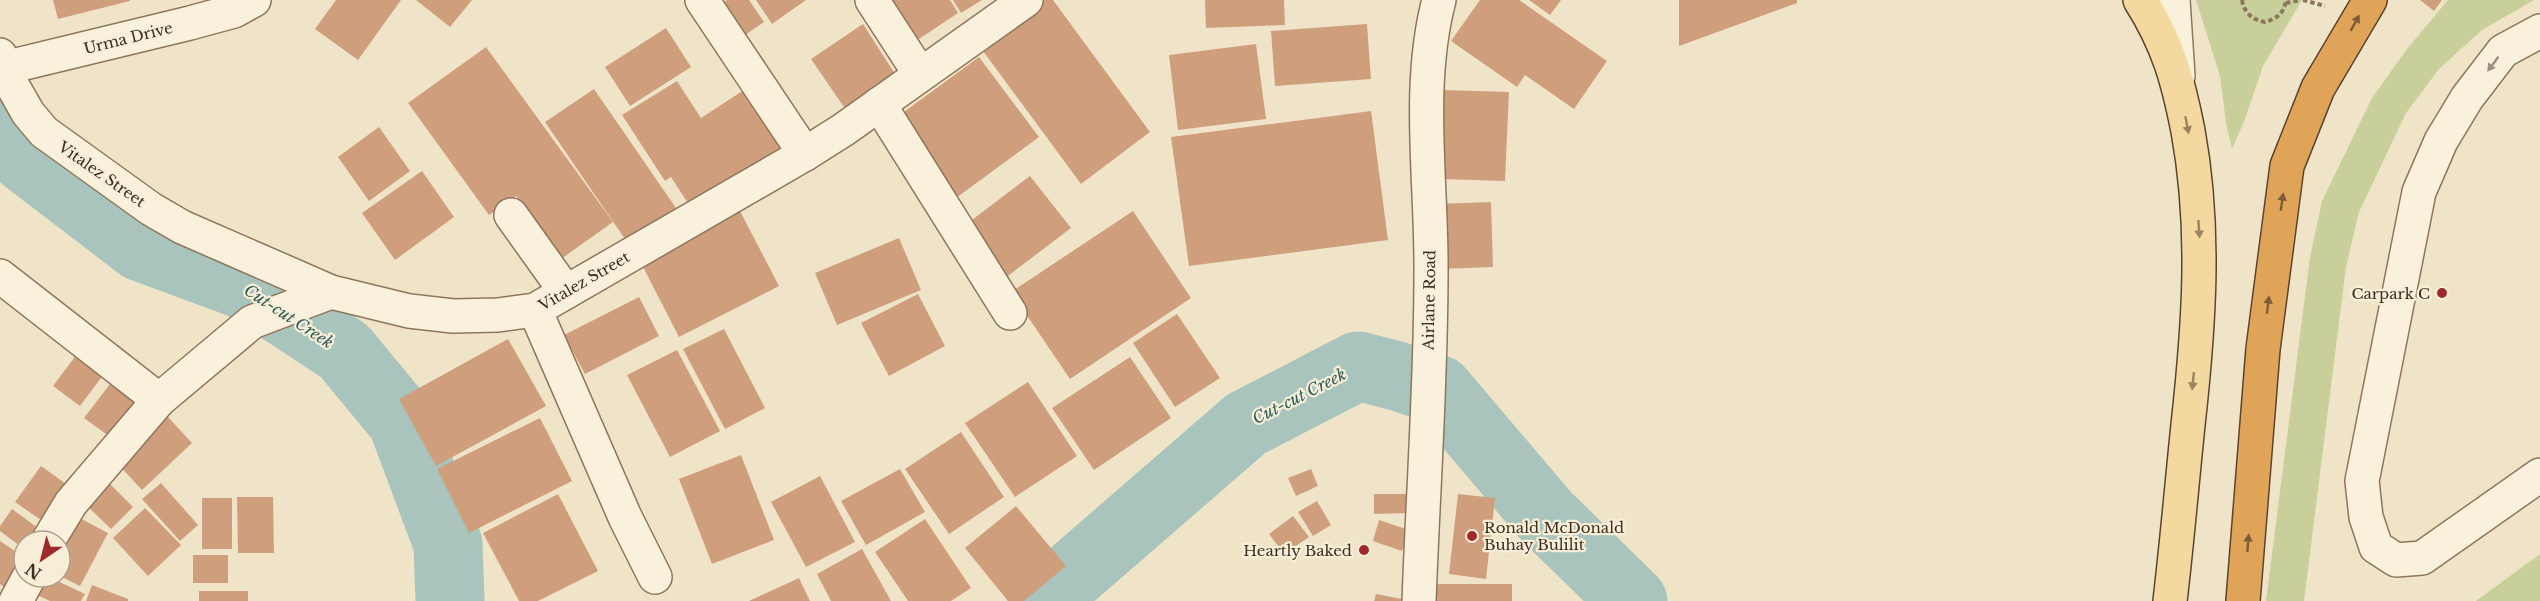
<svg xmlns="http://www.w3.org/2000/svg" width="2540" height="601" font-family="'Libre Baskerville',serif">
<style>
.green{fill:#c9cf9b}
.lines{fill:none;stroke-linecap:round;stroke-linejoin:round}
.river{stroke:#a9c4bc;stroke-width:69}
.building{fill:#cf9f7d}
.minor-casing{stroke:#8d765c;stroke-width:36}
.major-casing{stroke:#5b4430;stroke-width:36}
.highway-casing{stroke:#5b4430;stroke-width:36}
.path{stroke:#8d765c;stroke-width:4;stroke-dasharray:4.5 3;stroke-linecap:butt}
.minor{stroke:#faf1dc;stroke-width:33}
.major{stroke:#f3d9a0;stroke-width:33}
.highway{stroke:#e0a458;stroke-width:33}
.oneway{fill:#7e5d36}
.oneway2{fill:#9c907e}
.oneway3{fill:#988460}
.poi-dot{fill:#9e2a2b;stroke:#f7eed8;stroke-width:2}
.labels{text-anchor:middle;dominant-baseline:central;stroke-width:4.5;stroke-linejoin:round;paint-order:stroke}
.street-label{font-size:15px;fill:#3d2e20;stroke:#f7eed8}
.poi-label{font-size:15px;fill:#3d2e20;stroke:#f7eed8;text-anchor:end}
.water-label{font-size:16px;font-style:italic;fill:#2f5d5a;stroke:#f7eed8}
</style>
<rect width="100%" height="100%" fill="#f0e4c8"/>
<g class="green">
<path d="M2196,0H2302L2263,66L2245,119L2232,149L2226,123L2220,76Z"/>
<path d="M2448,0H2534L2482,30L2439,69L2406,113L2359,212L2346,267L2304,601H2266L2310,257L2322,201L2372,98L2407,49Z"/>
<path d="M2540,554V601H2476Z"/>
</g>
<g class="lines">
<g class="river">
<path d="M0,135L26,159L141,247L244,285L344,351L402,421L448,544L450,601"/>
<path d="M1042,601L1246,424L1358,366L1397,376L1439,390L1546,516L1633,601"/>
</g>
</g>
<g class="building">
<path d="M53,0H130V1L58,19Z"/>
<path d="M336,0H401L358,60L315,29Z"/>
<path d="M416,0H472L450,27Z"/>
<path d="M727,0H749L764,22L738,40L716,8Z"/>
<path d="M756,0H806L772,24Z"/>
<path d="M879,0H950L958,13L910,45Z"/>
<path d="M953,0H982L961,13Z"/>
<path d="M1043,0H1053L1150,132L1081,184L980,47Z"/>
<path d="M1205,0H1284L1285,25L1206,28Z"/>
<path d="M1480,0H1519L1607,61L1574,109L1525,75L1517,87L1451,41Z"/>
<path d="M1529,0H1561L1550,15Z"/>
<path d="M1679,0H1797V3L1679,46Z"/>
<path d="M2420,0H2442L2434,11Z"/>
<path d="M863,24L897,77L846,110L811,59Z"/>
<path d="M1367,24L1371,79L1275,86L1271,31Z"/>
<path d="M666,28L691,67L630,106L605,67Z"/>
<path d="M1256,44L1266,119L1178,130L1169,55Z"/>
<path d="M486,47L613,222L561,259L516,196L489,215L408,103Z"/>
<path d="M979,57L1039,137L956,198L897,117Z"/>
<path d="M677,81L701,118L750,86L789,144L691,208L671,177L665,181L622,115Z"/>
<path d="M594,89L676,208L627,242L545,122Z"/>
<path d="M1444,90L1509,92L1505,181L1441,179Z"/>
<path d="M1371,111L1388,240L1189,266L1171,137Z"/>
<path d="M379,127L410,171L369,201L338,157Z"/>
<path d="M422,171L454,217L395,260L362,213Z"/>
<path d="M1030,176L1071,228L1004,279L964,226Z"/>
<path d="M1491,202L1493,267L1438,269L1436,204Z"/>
<path d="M740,211L779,286L679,337L641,263Z"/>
<path d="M1133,211L1191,298L1070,379L1011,292Z"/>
<path d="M899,238L921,290L837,325L815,273Z"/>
<path d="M918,294L945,346L889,376L861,323Z"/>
<path d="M639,297L659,336L585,374L564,335Z"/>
<path d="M1177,314L1220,378L1175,407L1133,343Z"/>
<path d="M724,329L765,408L725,429L683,349Z"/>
<path d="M508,339L546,406L436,466L399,399Z"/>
<path d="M80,350L107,370L80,406L53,386Z"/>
<path d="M677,350L720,431L670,457L627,375Z"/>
<path d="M1130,357L1171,418L1094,470L1052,408Z"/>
<path d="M116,376L145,397L113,439L84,418Z"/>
<path d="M1028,382L1077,456L1015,497L965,423Z"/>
<path d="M167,416L192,443L142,490L117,463Z"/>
<path d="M540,418L572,481L469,533L437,469Z"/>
<path d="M961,432L1004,497L949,534L905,469Z"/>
<path d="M741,455L774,540L712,564L679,479Z"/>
<path d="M41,466L73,489L48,525L15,502Z"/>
<path d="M900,469L925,512L866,545L841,501Z"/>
<path d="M1311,469L1318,486L1296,496L1288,478Z"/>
<path d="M102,476L133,507L111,529L79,498Z"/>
<path d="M820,476L855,542L806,567L771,502Z"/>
<path d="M161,483L198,525L180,541L142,499Z"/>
<path d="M558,494L598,571L538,601H519L483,533Z"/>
<path d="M1374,494H1408L1409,513L1374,514Z"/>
<path d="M1458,494L1495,498L1486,579L1449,574Z"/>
<path d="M237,497H273L274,553H238Z"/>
<rect x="202" y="498" width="30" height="51"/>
<path d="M1317,501L1331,525L1313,536L1298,512Z"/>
<path d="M1016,506L1066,566L1024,601H1008L965,548Z"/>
<path d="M145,508L181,545L148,576L113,538Z"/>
<path d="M12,509L42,531L35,541H24V549L0,531V526Z"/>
<path d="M70,513L108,533L80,586L60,576V541Z"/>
<path d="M1293,516L1309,537L1284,554L1269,534Z"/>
<path d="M925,519L971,588L951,601H908L875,552Z"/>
<path d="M1379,520L1409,530L1402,551L1373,541Z"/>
<path d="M0,541L24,557V563L6,589L0,584Z"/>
<path d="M862,549L891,601H831L817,574Z"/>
<rect x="193" y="555" width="35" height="28"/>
<path d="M35,577H49L85,594L81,601H50L28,591Z"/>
<path d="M799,578L810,601H749Z"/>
<rect x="1436" y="584" width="76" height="17"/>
<path d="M92,585L128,599V601H86Z"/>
<rect x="199" y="591" width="49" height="10"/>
<path d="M1376,594L1407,600V601H1374Z"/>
</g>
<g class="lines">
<g class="minor-casing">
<g id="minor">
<path d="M702,0L805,154"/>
<path d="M872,0L920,74"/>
<path d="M2173,0L2178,76"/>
<path d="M2540,31L2503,51L2467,98L2441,141L2419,192L2362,481L2366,517L2376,547L2396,560L2422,558L2540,475"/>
<path d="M0,55L3,69L28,113L44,132L151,209L182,227L331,292L409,311L453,316L498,315L535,310L805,154L843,130L1026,0"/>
<path d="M0,69L190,23L234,11L254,0"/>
<path d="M879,104L1010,313"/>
<path d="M511,215L566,292"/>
<path d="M0,276L159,400"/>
<path d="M535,310L625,517L655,577"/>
<path d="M48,541L71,503L159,400L252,322L331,292"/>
<path d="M16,601L29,577"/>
<path d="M1419,601C1423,492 1431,382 1431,273C1432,184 1416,87 1439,0"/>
</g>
</g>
<g class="major-casing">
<path id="major" d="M2140,0C2168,44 2178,80 2188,131C2206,229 2199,326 2188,425C2182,483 2177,542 2170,601"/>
</g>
<g class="highway-casing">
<path id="highway" d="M2243,601L2263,349L2287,166L2318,88L2370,0"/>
</g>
<g class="path">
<path d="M2242,0C2244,13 2253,20 2265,22C2278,18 2284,13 2286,0"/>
<path d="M2303,0L2325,6"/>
<path d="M2286,3L2300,0"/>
</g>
<use href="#minor" class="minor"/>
<use href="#major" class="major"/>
<use href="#highway" class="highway"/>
</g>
<defs><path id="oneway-solid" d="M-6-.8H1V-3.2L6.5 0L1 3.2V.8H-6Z" transform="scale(1.5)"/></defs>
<g class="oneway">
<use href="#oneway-solid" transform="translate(2355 23) rotate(-61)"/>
<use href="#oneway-solid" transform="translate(2282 202) rotate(-82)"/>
<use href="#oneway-solid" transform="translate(2268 305) rotate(-83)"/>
<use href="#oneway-solid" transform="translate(2248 543) rotate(-86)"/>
</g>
<use class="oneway2" href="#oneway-solid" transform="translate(2493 64) rotate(127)"/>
<g class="oneway3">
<use href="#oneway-solid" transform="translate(2187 125) rotate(79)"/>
<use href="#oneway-solid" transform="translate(2199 229) rotate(86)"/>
<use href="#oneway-solid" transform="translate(2193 381) rotate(96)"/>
</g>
<g class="poi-dot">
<circle cx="2442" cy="293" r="6"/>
<circle cx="1472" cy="536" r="6"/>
<circle cx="1364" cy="550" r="6"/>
</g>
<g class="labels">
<g class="street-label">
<text transform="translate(128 38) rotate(-14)">Urma Drive</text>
<text transform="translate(102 174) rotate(35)">Vitalez Street</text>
<text transform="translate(584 281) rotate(-30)">Vitalez Street</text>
<text transform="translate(1429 300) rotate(-89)">Airlane Road</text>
</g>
<g class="poi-label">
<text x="2430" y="293">Carpark C</text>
<text x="1484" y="527" text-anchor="start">Ronald McDonald<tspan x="1484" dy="17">Buhay Bulilit</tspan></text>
<text x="1352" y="550">Heartly Baked</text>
</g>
<g class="water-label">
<text transform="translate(289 316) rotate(33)">Cut-cut Creek</text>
<text transform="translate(1299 396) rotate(-27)">Cut-cut Creek</text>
</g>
</g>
<g transform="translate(42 559) rotate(215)"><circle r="28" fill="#f7eed8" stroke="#ada18e" stroke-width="1.5"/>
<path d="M0-4.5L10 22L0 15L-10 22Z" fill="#9e2a2b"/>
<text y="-9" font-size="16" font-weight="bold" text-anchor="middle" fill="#3d2e20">N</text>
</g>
</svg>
